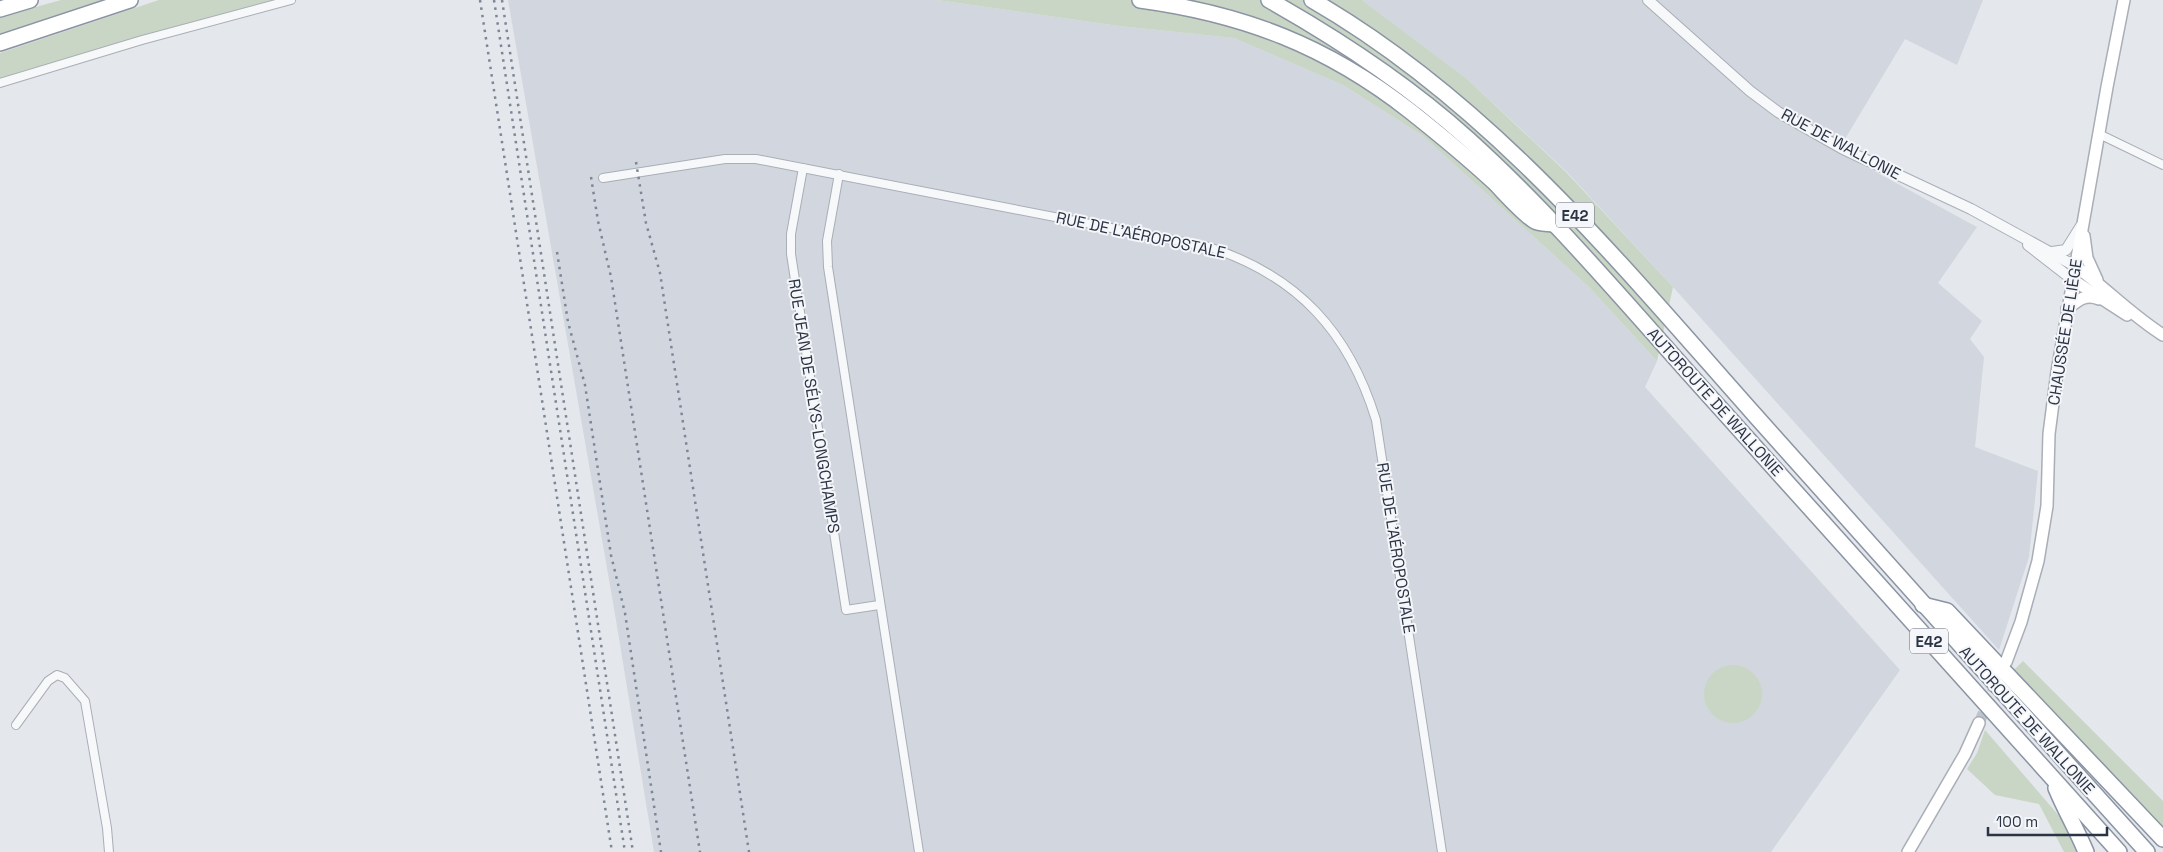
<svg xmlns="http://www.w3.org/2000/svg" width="2163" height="852" font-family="'Space Grotesk',sans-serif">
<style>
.built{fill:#d2d6de}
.green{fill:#c9d6c5}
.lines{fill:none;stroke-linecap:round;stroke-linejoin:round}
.secondary-tunnel{stroke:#bfc3cb;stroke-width:11;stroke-dasharray:11 5.5;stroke-linecap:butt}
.minor-casing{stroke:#a9aeb7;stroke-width:10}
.tertiary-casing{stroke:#a9aeb7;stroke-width:12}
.secondary-casing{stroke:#a9aeb7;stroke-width:14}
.motorway-casing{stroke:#8b94a3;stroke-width:18}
.minor{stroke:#f7f8fa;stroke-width:8}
.tertiary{stroke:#f7f8fa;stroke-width:10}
.secondary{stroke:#fff;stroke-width:11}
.motorway{stroke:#fff;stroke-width:15}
.rail{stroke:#7d8696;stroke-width:2.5;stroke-dasharray:2.5 5;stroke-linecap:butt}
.labels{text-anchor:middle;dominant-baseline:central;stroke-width:4;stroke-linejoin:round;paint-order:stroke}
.shield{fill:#f4f6f9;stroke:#676e7b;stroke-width:1}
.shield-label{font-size:15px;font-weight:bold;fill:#2b3445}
.street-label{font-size:16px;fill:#2b3445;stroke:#f4f6f9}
</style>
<rect width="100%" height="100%" fill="#e4e7ec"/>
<g class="built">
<path d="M508,0H937L1119,26L1234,38L1343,85L1423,136L1589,287L1657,361L1645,387L1900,670L1771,852H654L615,614Z"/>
<path d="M1362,0H1983L1957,65L1905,39L1845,139L1839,152L1977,227L1938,283L1982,321L1970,339L1984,357L1975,447L2038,471L2029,557L1999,650L1673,287L1567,172L1467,79Z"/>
</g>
<g class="green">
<path d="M61,0H108L0,36V17Z"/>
<path d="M159,0H284L0,80V53Z"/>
<path d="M937,0H1362L1467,79L1566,172L1673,287L1657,361L1589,287L1423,136L1343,85L1234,38L1119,26Z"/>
<path d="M2023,661L2163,801V828L2012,672Z"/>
<circle cx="1733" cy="694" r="29"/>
<path d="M1985,730L2060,817L2078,852H2064L2039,804L1995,795L1967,769L1977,753Z"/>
</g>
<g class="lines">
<path class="secondary-tunnel" d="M1979,723L1998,679"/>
<g class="minor-casing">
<g id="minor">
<path d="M0,83L142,40L291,0"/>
<path d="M2099,134L2163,165"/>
<path d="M803,168L791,234V254L846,610L879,605"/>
<path d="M839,174L827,241L828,267L919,852"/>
<path d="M603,178L725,159H756L1209,247C1298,276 1349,332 1376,420L1442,852"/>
<path d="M16,725L48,681L57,675L65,678L85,701L107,828L109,852"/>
</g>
</g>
<g class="tertiary-casing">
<g id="tertiary">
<path d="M1648,0L1750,91L1778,112L1843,149L1971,209L2075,266"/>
<path d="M2028,245L2073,280"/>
<path d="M2052,252L2066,250L2081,226"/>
</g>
</g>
<g class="secondary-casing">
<g id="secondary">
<path d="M2084,236L2087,258L2097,280"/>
<path d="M2075,266C2106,288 2131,315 2163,335"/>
<path d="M2073,280L2127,315"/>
<path d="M2067,309C2077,301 2085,293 2099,299"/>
<path d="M2006,662L2021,622L2038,561L2047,506L2049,434L2057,372L2107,87L2124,0"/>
<path d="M1908,852L1965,754L1979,723"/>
</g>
</g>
<g class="motorway-casing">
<g id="motorway">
<path d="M1140,0C1244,14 1327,46 1410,111C1439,134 1467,157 1494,182C1503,191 1525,216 1535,221C1540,224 1548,223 1554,224"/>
<path d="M1269,0C1340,40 1407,84 1468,139C1559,221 1638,318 1721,409C1854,556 1986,705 2119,852"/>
<path d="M1312,0C1489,102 1619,262 1753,413C1884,560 2015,706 2147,852"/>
<path d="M0,9L30,0"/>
<path d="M0,43L130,0"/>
<path d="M1923,605L1947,611L2163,839"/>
<path d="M2056,788C2065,810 2077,830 2086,852"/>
</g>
</g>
<use href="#minor" class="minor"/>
<use href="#tertiary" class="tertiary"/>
<use href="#secondary" class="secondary"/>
<use href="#motorway" class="motorway"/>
<g class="rail">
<path d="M480,0L612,852"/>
<path d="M494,0L625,852"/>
<path d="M502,0L633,852"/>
<path d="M636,162L646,223L660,273L749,852"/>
<path d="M591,177L598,221L611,277L700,852"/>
<path d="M557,252L568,322L585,385L611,555L625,613L661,852"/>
</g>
</g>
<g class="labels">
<g class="shield">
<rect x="1556" y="202.5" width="38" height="25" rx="4"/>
<rect x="1910" y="628.5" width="38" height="25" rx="4"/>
</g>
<g class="shield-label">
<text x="1575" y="215">E42</text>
<text x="1929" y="641">E42</text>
</g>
<g class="street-label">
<text transform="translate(1841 144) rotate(28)">RUE DE WALLONIE</text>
<text transform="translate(1141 235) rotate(12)">RUE DE L'AÉROPOSTALE</text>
<text transform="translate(2065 332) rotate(-81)">CHAUSSÉE DE LIÈGE</text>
<text transform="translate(1715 402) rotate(48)">AUTOROUTE DE WALLONIE</text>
<text transform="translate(814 406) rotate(81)">RUE JEAN DE SÉLYS-LONGCHAMPS</text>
<text transform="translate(1396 548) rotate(81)">RUE DE L'AÉROPOSTALE</text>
<text transform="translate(2027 720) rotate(48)">AUTOROUTE DE WALLONIE</text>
</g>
</g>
<path d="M1988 827v8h119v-8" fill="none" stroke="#2b3445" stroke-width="2.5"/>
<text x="1996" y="827" font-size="15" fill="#2b3445" stroke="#f4f6f9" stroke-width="4" paint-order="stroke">100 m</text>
</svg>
